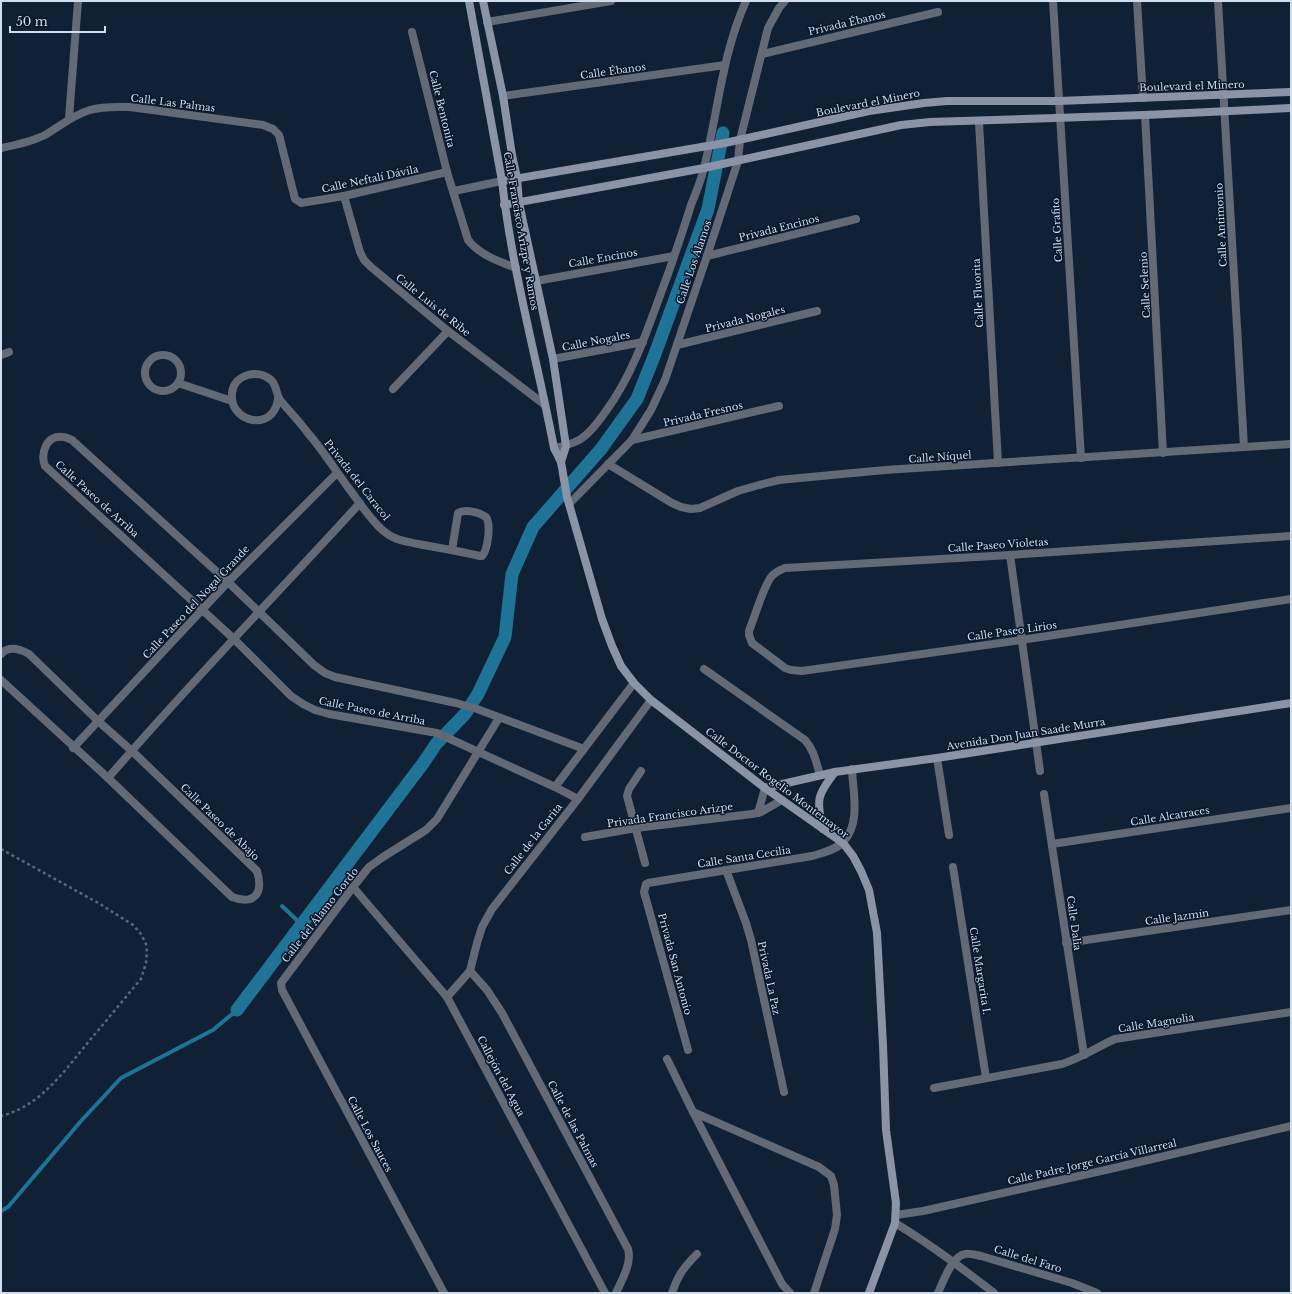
<svg xmlns="http://www.w3.org/2000/svg" width="1292" height="1294" font-family="'Libre Baskerville',serif">
<style>
.lines{fill:none;stroke-linecap:round;stroke-linejoin:round}
.stream{stroke:#1e7397;stroke-width:4}
.canal{stroke:#1e7397;stroke-width:13}
.path{stroke:#58677a;stroke-width:2.5;stroke-dasharray:3 3;stroke-linecap:butt}
.street{stroke:#646976;stroke-width:8}
.secondary{stroke:#8b93a7;stroke-width:8}
.labels{text-anchor:middle;dominant-baseline:central;stroke-width:3;stroke-linejoin:round;paint-order:stroke}
.street-label{font-size:10px;fill:#d2ddec;stroke:#08172c}
</style>
<rect width="100%" height="100%" fill="#102136"/>
<g class="lines">
<g class="stream">
<path d="M282,906L302,925"/>
<path d="M1,1211L8,1207L81,1121L121,1078L213,1030L237,1010"/>
</g>
<path class="canal" d="M237,1010L424,762L436,744L465,714L478,694L505,637L512,574L533,527L601,449L637,399L655,354L708,209L723,133"/>
<path class="path" d="M1,849L100,904L133,925L141,934L146,944L147,952L146,963L141,979C124,999 107,1020 90,1040C65,1070 41,1106 1,1116"/>
<g class="street">
<path d="M1053,1L1081,458"/>
<path d="M1137,1L1143,98"/>
<path d="M1218,1L1244,447"/>
<path d="M487,22L611,1"/>
<path d="M412,32L447,172L468,240C480,255 498,261 516,268"/>
<path d="M762,54L938,12"/>
<path d="M503,96L725,65"/>
<path d="M1145,115L1163,453"/>
<path d="M69,118L78,1"/>
<path d="M979,122L998,463"/>
<path d="M1,148C16,145 31,142 45,135C60,126 73,115 90,110C103,106 117,107 130,107L263,125L273,129L279,135L295,199L301,203L344,196L447,172"/>
<path d="M454,191L502,181"/>
<path d="M344,196L360,252L364,260L371,267L448,331L545,405"/>
<path d="M707,256L856,219"/>
<path d="M536,281L674,256"/>
<path d="M677,345L817,311"/>
<circle cx="163" cy="373" r="18"/>
<path d="M1,355L9,352"/>
<path d="M553,359L643,342"/>
<path d="M178,383L232,401"/>
<path d="M393,389L448,331"/>
<path d="M278,398C278,400 277,404 276,407C266,431 229,420 232,393C234,374 259,368 272,381C277,387 276,394 280,400C289,411 299,421 307,432C322,449 334,468 347,486C358,500 372,523 386,533C398,542 415,543 429,546C446,549 463,552 480,556H482C488,550 491,524 486,517C479,512 466,509 458,513L452,550"/>
<path d="M632,440L779,406"/>
<path d="M554,448C566,446 578,443 587,434C594,428 600,419 606,411C636,370 650,321 668,274C676,251 684,228 691,205C696,193 701,180 704,168C718,112 722,54 746,1"/>
<path d="M608,464L672,503L681,507L691,509L700,508L738,491L759,485L779,480L821,476L885,470L1291,444"/>
<path d="M569,504L632,440L651,410L665,380L707,256L738,161L740,140L768,28L779,8L785,1"/>
<path d="M1291,536L1010,555L785,568C780,570 775,572 771,577C763,588 755,616 749,631V635L752,643L785,668L791,670L802,671L1021,640L1291,599"/>
<path d="M1010,555L1040,771"/>
<path d="M1,654C9,645 20,649 29,654L98,721L132,751L257,871C264,894 254,905 232,897L108,778L1,680"/>
<path d="M704,669L805,740C814,750 816,762 820,775"/>
<path d="M73,748L228,582L337,473"/>
<path d="M937,758L949,835"/>
<path d="M641,771L629,789L627,796L645,863"/>
<path d="M108,778C189,684 276,595 360,503"/>
<path d="M555,787L634,683"/>
<path d="M1044,794L1084,1055"/>
<path d="M578,799L555,787L437,733L329,714L315,710L303,704L291,696L234,639L45,466C40,453 47,434 63,437C66,437 69,439 72,440L228,582L314,665L325,673L335,677L456,703L477,709L584,749"/>
<path d="M758,813L765,788"/>
<path d="M585,837L636,828L752,814L761,812L782,800"/>
<path d="M1052,844L1291,808"/>
<path d="M953,867L986,1078"/>
<path d="M726,870L746,923L751,940L784,1092"/>
<path d="M353,887L447,997L605,1293"/>
<path d="M1066,943L1291,910"/>
<path d="M470,971L487,990L502,1013L628,1249C632,1264 622,1279 616,1293"/>
<path d="M447,997L470,971L477,943L482,927L492,909L578,799L651,700"/>
<path d="M688,1050L644,892L646,884L648,883L812,856C822,853 836,850 843,842C861,824 853,792 852,769"/>
<path d="M667,1059L693,1112L782,1284L790,1293"/>
<path d="M934,1088L1062,1064C1081,1058 1097,1047 1115,1039L1291,1012"/>
<path d="M693,1112L819,1167L831,1176L834,1185L837,1215L835,1229L814,1293"/>
<path d="M896,1215L923,1211L1110,1169L1291,1126"/>
<path d="M895,1223C930,1244 962,1268 994,1293"/>
<path d="M444,1293L282,990L281,983L353,887L369,867L383,857L426,830L437,819L499,718"/>
<path d="M672,1293C678,1275 684,1267 697,1254"/>
<path d="M938,1293C943,1282 952,1256 965,1254C970,1253 976,1255 981,1256L1072,1283L1097,1293"/>
</g>
<g class="secondary">
<path d="M469,1L502,181C512,271 537,359 554,448L561,462"/>
<path d="M483,1L503,96L512,155L517,178L519,203L553,359L566,446L561,462L567,497L602,619L612,646L621,666L634,683L651,700L765,788L843,843L853,856L861,871L869,890L877,933L883,1045L886,1130L896,1203L895,1223L869,1293"/>
<path d="M502,181L725,143L869,111L924,103L947,101H1059L1291,92"/>
<path d="M504,205L704,168L901,125L930,122L1145,115L1291,108"/>
<path d="M765,788L835,772L937,758L1291,703"/>
<path d="M823,829C816,800 817,795 835,772"/>
</g>
</g>
<g class="labels">
<g class="street-label">
<text transform="translate(847 23) rotate(-13)">Privada Ébanos</text>
<text transform="translate(613 71) rotate(-8)">Calle Ébanos</text>
<text transform="translate(1192 86) rotate(-2)">Boulevard el Minero</text>
<text transform="translate(173 103) rotate(7)">Calle Las Palmas</text>
<text transform="translate(868 103) rotate(-11)">Boulevard el Minero</text>
<text transform="translate(442 109) rotate(76)">Calle Bentonita</text>
<text transform="translate(370 179) rotate(-12)">Calle Neftalí Dávila</text>
<text transform="translate(1221 225) rotate(-93)">Calle Antimonio</text>
<text transform="translate(779 228) rotate(-14)">Privada Encinos</text>
<text transform="translate(1057 230) rotate(-93)">Calle Grafito</text>
<text transform="translate(521 231) rotate(80)">Calle Francisco Arizpe y Ramos</text>
<text transform="translate(603 258) rotate(-10)">Calle Encinos</text>
<text transform="translate(694 262) rotate(-71)">Calle Los Álamos</text>
<text transform="translate(1145 285) rotate(-93)">Calle Selenio</text>
<text transform="translate(978 293) rotate(-93)">Calle Fluorita</text>
<text transform="translate(433 305) rotate(39)">Calle Luis de Ribe</text>
<text transform="translate(745 319) rotate(-14)">Privada Nogales</text>
<text transform="translate(596 341) rotate(-11)">Calle Nogales</text>
<text transform="translate(703 414) rotate(-13)">Privada Fresnos</text>
<text transform="translate(940 457) rotate(-4)">Calle Níquel</text>
<text transform="translate(357 480) rotate(52)">Privada del Caracol</text>
<text transform="translate(97 499) rotate(42)">Calle Paseo de Arriba</text>
<text transform="translate(998 545) rotate(-4)">Calle Paseo Violetas</text>
<text transform="translate(196 602) rotate(-47)">Calle Paseo del Nogal Grande</text>
<text transform="translate(1012 631) rotate(-8)">Calle Paseo Lirios</text>
<text transform="translate(372 711) rotate(11)">Calle Paseo de Arriba</text>
<text transform="translate(1026 734) rotate(-9)">Avenida Don Juan Saade Murra</text>
<text transform="translate(777 783) rotate(37)">Calle Doctor Rogelio Montemayor</text>
<text transform="translate(670 815) rotate(-8)">Privada Francisco Arizpe</text>
<text transform="translate(1170 816) rotate(-9)">Calle Alcatraces</text>
<text transform="translate(220 822) rotate(44)">Calle Paseo de Abajo</text>
<text transform="translate(533 839) rotate(-52)">Calle de la Garita</text>
<text transform="translate(744 857) rotate(-9)">Calle Santa Cecilia</text>
<text transform="translate(320 915) rotate(-52)">Calle del Álamo Gordo</text>
<text transform="translate(1177 917) rotate(-8)">Calle Jazmín</text>
<text transform="translate(1074 923) rotate(82)">Calle Dalia</text>
<text transform="translate(675 964) rotate(75)">Privada San Antonio</text>
<text transform="translate(980 971) rotate(81)">Calle Margarita I.</text>
<text transform="translate(769 978) rotate(78)">Privada La Paz</text>
<text transform="translate(1156 1023) rotate(-9)">Calle Magnolia</text>
<text transform="translate(501 1076) rotate(62)">Callejón del Agua</text>
<text transform="translate(573 1124) rotate(62)">Calle de las Palmas</text>
<text transform="translate(370 1134) rotate(62)">Calle Los Sauces</text>
<text transform="translate(1092 1162) rotate(-13)">Calle Padre Jorge García Villarreal</text>
<text transform="translate(1028 1259) rotate(17)">Calle del Faro</text>
</g>
</g>
<rect width="1292" height="1294" fill="none" stroke="#d2ddec" stroke-width="4"/>
<path d="M10 26v6h95v-6" fill="none" stroke="#d2ddec" stroke-width="2"/>
<text x="16" y="26" font-size="12" fill="#d2ddec" stroke="#08172c" stroke-width="3" paint-order="stroke">50 m</text>
</svg>
